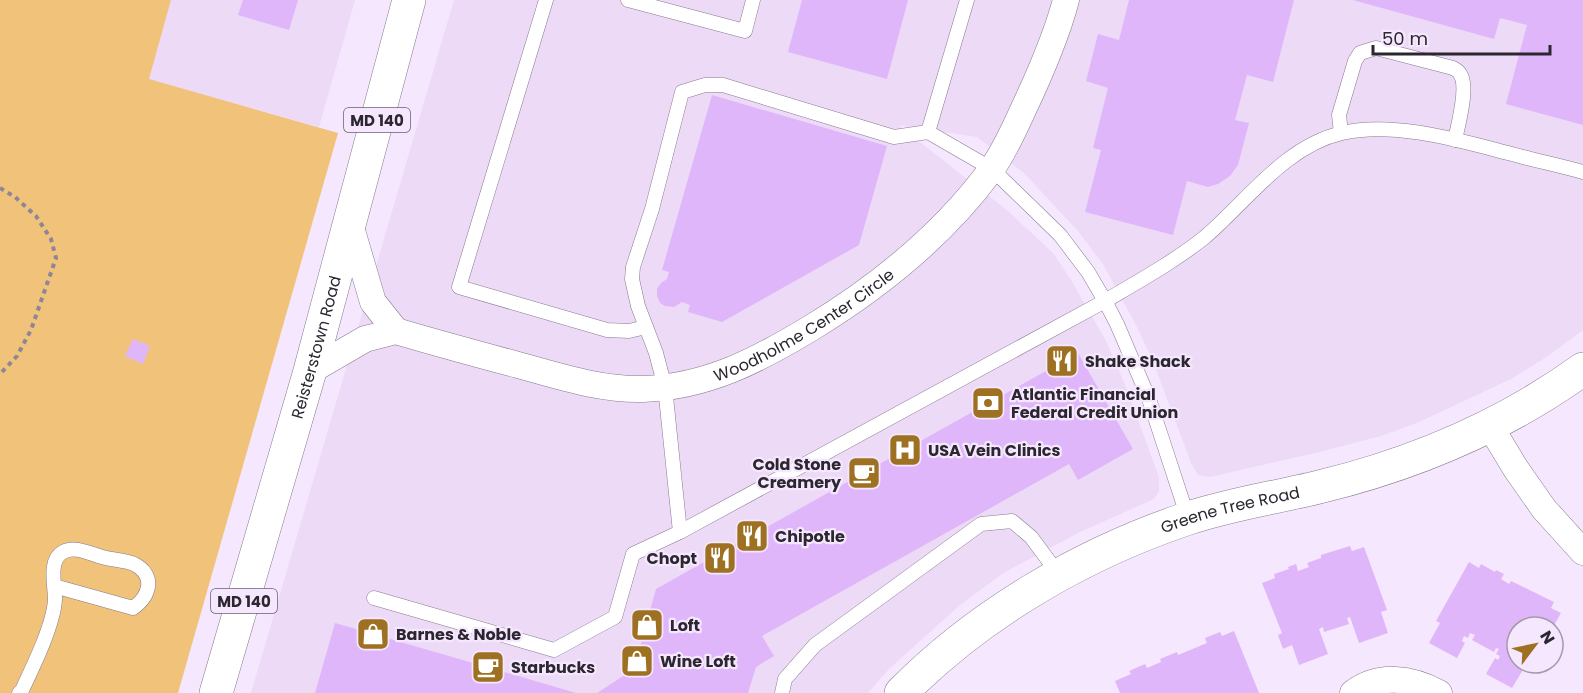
<svg xmlns="http://www.w3.org/2000/svg" width="1583" height="693" font-family="Poppins,sans-serif">
<style>
.built{fill:#ecdaf7}
.green{fill:#f1c27a}
.building{fill:#e0b6fa}
.lines{fill:none;stroke-linecap:round;stroke-linejoin:round}
.service-casing{stroke:#877b8e;stroke-width:15}
.minor-casing{stroke:#877b8e;stroke-width:27}
.tertiary-casing{stroke:#877b8e;stroke-width:34}
.primary-casing{stroke:#877b8e;stroke-width:34}
.path{stroke:#8f8695;stroke-width:4;stroke-dasharray:4.5 4.5;stroke-linecap:butt}
.service{stroke:#fff;stroke-width:14}
.minor{stroke:#fff;stroke-width:26}
.tertiary{stroke:#fff;stroke-width:33}
.primary{stroke:#fff;stroke-width:33}
.labels{text-anchor:middle;dominant-baseline:central;stroke-width:4.5;stroke-linejoin:round;paint-order:stroke}
.shield{fill:#f5e7fd;stroke:#68606d;stroke-width:1.5}
.shield-label{font-size:15px;font-weight:bold;fill:#2b262f}
.street-label{font-size:16px;fill:#2b262f;stroke:#f5e7fd}
.poi-label{font-size:16px;font-weight:bold;fill:#2b262f;stroke:#f5e7fd;text-anchor:start}
</style>
<rect width="100%" height="100%" fill="#f5e7fd"/>
<g class="built">
<path d="M171,0H355L319,127L148,79Z"/>
<path d="M454,0H1583V330L1548,356L1511,379L1419,422L1381,436L1315,453L1210,477L1198,475L1191,463L1152,359L1136,325L1103,264L1078,231L1024,173L977,137L898,125L1008,211L1053,253L1071,280L1106,341L1124,382L1159,477V491L1154,499L1080,532L1005,572L960,605L889,669L868,693H251Z"/>
</g>
<path class="green" d="M0,0H171L149,79L338,133L178,693H0Z"/>
<g class="building">
<path d="M243,0H298L289,30L238,15Z"/>
<path d="M802,0H908L887,79L788,52Z"/>
<path d="M1129,0H1294L1273,82L1247,75L1235,120L1249,123L1238,165L1230,176L1218,184L1208,187L1187,181L1173,235L1085,212L1101,150L1093,148L1108,88L1086,81L1098,34L1119,40Z"/>
<path d="M1353,0H1583V125L1506,104L1527,25L1500,18L1494,39Z"/>
<path d="M712,95L887,146L859,245L722,322L688,312L690,305L682,302L674,307L665,306L660,303L657,296V289L661,283L667,279L669,272L662,270Z"/>
<path d="M133,339L150,346L143,364L125,356Z"/>
<path d="M1078,353L1133,449L1078,480L1069,464L762,636L774,656L756,667L748,693H597L634,669L656,589Z"/>
<path d="M1350,546L1352,551L1364,547L1387,610L1381,612L1388,633L1359,643L1350,617L1347,618L1349,624L1324,632L1323,627L1319,629L1328,654L1299,665L1292,645L1283,649L1278,635L1282,633L1262,583L1275,578L1274,574L1289,569L1288,567L1296,564L1298,571L1309,567L1307,563L1321,558V555Z"/>
<path d="M1469,562L1479,568L1481,564L1495,572L1496,570L1504,574L1501,579L1509,584L1511,581L1554,602L1551,608L1561,613L1553,627H1517V663H1533L1528,671L1524,668L1512,688L1486,674L1495,658L1498,660L1500,656L1496,654L1499,649L1496,648L1494,652L1472,640L1475,635L1470,633L1468,638L1464,636L1462,641L1465,643L1457,658L1429,643L1440,623L1436,621Z"/>
<path d="M335,623L549,685L576,693H315Z"/>
<path d="M1234,631L1259,693H1120L1115,681L1131,674L1129,671L1145,664L1147,668L1161,662L1160,659L1177,652L1178,655L1207,643L1205,638L1220,632L1222,636Z"/>
</g>
<g class="lines">
<g class="service-casing">
<g id="service">
<path d="M546,0L459,287L607,330L629,331L646,327"/>
<path d="M628,0L745,31L753,0"/>
<path d="M967,0L928,132L992,169L1060,235L1088,272L1105,301L1117,324L1149,399L1188,518"/>
<path d="M1341,133L1339,115L1355,61L1360,53L1376,48L1453,68C1456,70 1459,71 1460,74C1469,86 1458,125 1455,140"/>
<path d="M680,532L665,387L656,353L638,306L632,279L633,267L652,209L682,92L705,85H723L894,137L928,132"/>
<path d="M374,598L554,650L615,617L633,554L680,532L1105,301C1139,281 1175,261 1205,237C1247,201 1285,146 1342,133C1393,121 1458,140 1508,153C1533,160 1558,165 1583,172"/>
<path d="M19,693L22,690C33,667 54,624 55,599C55,586 48,560 63,552C74,545 91,554 102,557C112,560 125,560 134,564C156,575 150,596 133,608L54,586"/>
<path d="M782,693L785,679L815,645L981,524L1012,521L1031,537L1060,576"/>
</g>
</g>
<g class="minor-casing">
<g id="minor">
<path d="M350,224L373,302L396,331"/>
<path id="s1" d="M310,371L365,339L396,331C436,343 477,354 518,365C559,376 600,390 643,389C707,387 758,360 811,328C880,286 943,235 991,170C1004,152 1014,130 1023,110C1040,74 1056,38 1066,0"/>
<path d="M1490,426L1516,469L1544,509L1583,552"/>
<path d="M1353,693C1379,673 1412,678 1439,693"/>
</g>
</g>
<g class="tertiary-casing">
<g id="tertiary">
<path id="s2" d="M901,693C979,614 1082,554 1186,519C1230,504 1274,498 1319,487C1414,464 1504,426 1583,369"/>
</g>
</g>
<g class="primary-casing">
<g id="primary">
<path id="s3" d="M216,693L310,371L409,0"/>
</g>
</g>
<path class="path" d="M0,188L15,197L36,216L51,239L56,258L31,330L17,356L0,374"/>
<use href="#service" class="service"/>
<use href="#minor" class="minor"/>
<use href="#tertiary" class="tertiary"/>
<use href="#primary" class="primary"/>
</g>
<defs>
<g id="restaurant-square" transform="scale(1.725)"><rect x="-9" y="-9" width="18" height="18" rx="4" fill="#9e7122" stroke="#f5e7fd"/><path d="M-5-6h1v4h1v-4h1v4h1v-4h1v5L-1.5 .5V6h-2V.5L-5-1ZM5-6V6H3V1.5H1.5Q1.5-4 5-6Z" fill="#fff"/></g>
<g id="bank-square" transform="scale(1.725)"><rect x="-9" y="-9" width="18" height="18" rx="4" fill="#9e7122" stroke="#f5e7fd"/><path d="M-6-4H6V4H-6ZM0-2.3a2.3 2.3 0 1 0 0 4.6a2.3 2.3 0 1 0 0-4.6Z" fill="#fff"/></g>
<g id="hospital-square" transform="scale(1.725)"><rect x="-9" y="-9" width="18" height="18" rx="4" fill="#9e7122" stroke="#f5e7fd"/><path d="M-5-5h3v3.5h4V-5h3V5h-3V1.5h-4V5h-3Z" fill="#fff"/></g>
<g id="cafe-square" transform="scale(1.725)"><rect x="-9" y="-9" width="18" height="18" rx="4" fill="#9e7122" stroke="#f5e7fd"/><path d="M-5.5-4.5H6V0H3Q3 3.5 0 3.5H-2.5Q-5.5 3.5-5.5 0ZM3-3.2v2h1.7v-2ZM-6 4.5H4V6H-6Z" fill="#fff"/></g>
<g id="shop-square" transform="scale(1.725)"><rect x="-9" y="-9" width="18" height="18" rx="4" fill="#9e7122" stroke="#f5e7fd"/><path d="M-5-2.5h2.3a2.7 3.5 0 0 1 5.4 0H5L5.5 6h-11ZM-1.5-2.5h3a1.5 2.3 0 0 0-3 0Z" fill="#fff"/></g>
</defs>
<g fill-rule="evenodd">
<use href="#restaurant-square" x="1062" y="361"/>
<use href="#bank-square" x="988" y="403"/>
<use href="#hospital-square" x="905" y="450"/>
<use href="#cafe-square" x="864" y="473"/>
<use href="#restaurant-square" x="752" y="536"/>
<use href="#restaurant-square" x="720" y="558"/>
<use href="#shop-square" x="647" y="625"/>
<use href="#shop-square" x="373" y="634"/>
<use href="#shop-square" x="637" y="661"/>
<use href="#cafe-square" x="488" y="667"/>
</g>
<g class="labels">
<g class="shield">
<rect x="344" y="108" width="66" height="24" rx="4.5"/>
<rect x="211" y="589" width="66" height="24" rx="4.5"/>
</g>
<g class="shield-label">
<text x="377" y="120">MD 140</text>
<text x="244" y="601">MD 140</text>
</g>
<g class="street-label">
<text stroke="none"><textPath href="#s1" startOffset="526">Woodholme Center Circle</textPath></text>
<text stroke="none"><textPath href="#s3" startOffset="360">Reisterstown Road</textPath></text>
<text stroke="none"><textPath href="#s2" startOffset="382">Greene Tree Road</textPath></text>
</g>
<g class="poi-label">
<text x="1085" y="361">Shake Shack</text>
<text x="1011" y="394">Atlantic Financial<tspan x="1011" dy="18">Federal Credit Union</tspan></text>
<text x="928" y="450">USA Vein Clinics</text>
<text x="841" y="464" text-anchor="end">Cold Stone<tspan x="841" dy="18">Creamery</tspan></text>
<text x="775" y="536">Chipotle</text>
<text x="697" y="558" text-anchor="end">Chopt</text>
<text x="670" y="625">Loft</text>
<text x="396" y="634">Barnes &amp; Noble</text>
<text x="660" y="661">Wine Loft</text>
<text x="511" y="667">Starbucks</text>
</g>
</g>
<g transform="translate(1535 645) rotate(58)"><circle r="28" fill="#f5e7fd" stroke="#a49aab" stroke-width="1.5"/>
<path d="M0-4.5L10 22L0 15L-10 22Z" fill="#9e7122"/>
<text y="-9" font-size="16" font-weight="bold" text-anchor="middle" fill="#2b262f">N</text>
</g>
<path d="M1373 45v9h177v-9" fill="none" stroke="#2b262f" stroke-width="3"/>
<text x="1382" y="45" font-size="18" fill="#2b262f" stroke="#f5e7fd" stroke-width="4.5" paint-order="stroke">50 m</text>
</svg>
